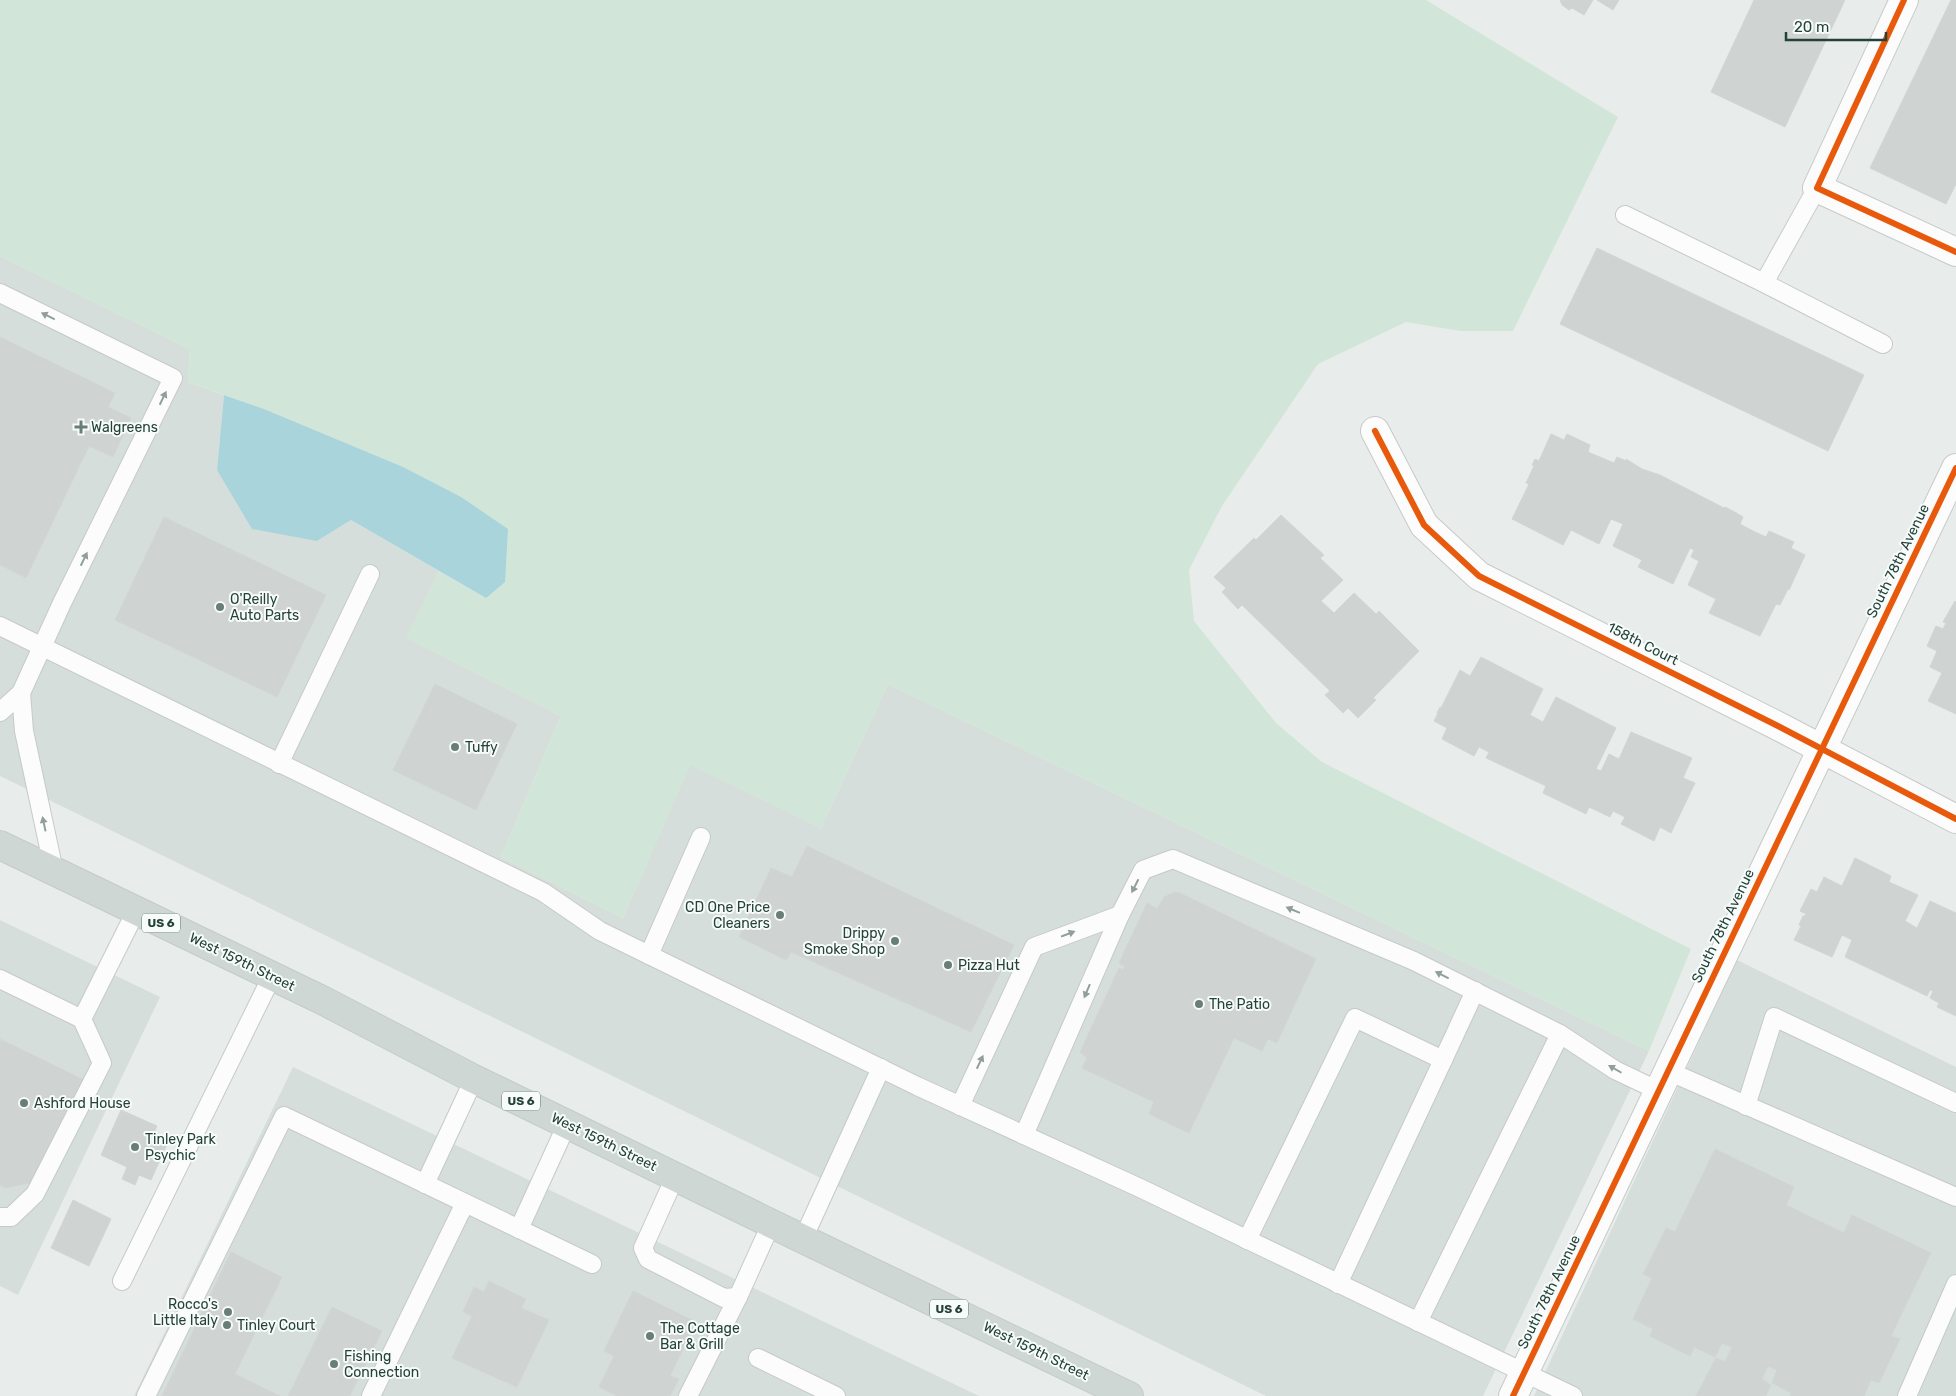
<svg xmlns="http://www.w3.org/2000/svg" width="1956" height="1396" font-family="Rubik,sans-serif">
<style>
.built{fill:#d6dedb}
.green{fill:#d1e6d8}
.water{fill:#a9d4db}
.building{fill:#cfd4d2;stroke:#d1d6d4}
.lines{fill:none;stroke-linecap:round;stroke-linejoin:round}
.service-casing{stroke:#c5cac8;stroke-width:20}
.minor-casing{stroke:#c5cac8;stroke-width:30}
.primary-casing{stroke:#c3ccc9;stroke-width:30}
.service{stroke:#fcfcfc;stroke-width:18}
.minor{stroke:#fcfcfc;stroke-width:28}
.primary{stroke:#cfd7d5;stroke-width:28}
.cycleway-casing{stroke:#f7fbf9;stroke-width:9}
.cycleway{stroke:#e8590c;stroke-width:6}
.oneway{fill:#909f9b}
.poi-dot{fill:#697e78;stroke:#f7fbf9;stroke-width:2}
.labels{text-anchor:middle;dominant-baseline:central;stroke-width:4;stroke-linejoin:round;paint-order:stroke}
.shield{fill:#f7fbf9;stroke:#637a73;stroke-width:1}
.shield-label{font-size:12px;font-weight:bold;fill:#24423a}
.poi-label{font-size:14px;fill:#24423a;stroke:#f7fbf9;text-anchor:start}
.street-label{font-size:14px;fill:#24423a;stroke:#f7fbf9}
</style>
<rect width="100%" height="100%" fill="#e8edeb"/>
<g class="built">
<path d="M0,256L190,349L188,382L224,395L217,470L317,541L351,520L439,571L407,638L561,716L501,857L623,918L690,764L821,828L888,684L1649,1051L1483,1396H1266L0,776Z"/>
<path d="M0,920L160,997L18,1295L0,1286Z"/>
<path d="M1737,960L1956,1067V1396H1534Z"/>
<path d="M293,1067L979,1396H134Z"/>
</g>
<path class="green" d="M0,0H1426L1618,117L1513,331H1460L1406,322L1318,364L1222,506L1189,570L1194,621L1276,723L1322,762L1691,949L1649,1051L888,684L821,828L690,765L623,918L501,857L561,716L406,638L439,571L486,598L402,467L264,409L188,382L190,349L0,256Z"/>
<path class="water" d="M224,395L264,409L403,467L461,497L508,529L505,582L486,598L351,520L317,541L252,529L217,470Z"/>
<g class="building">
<path d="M1560,0H1593L1584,15L1572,8L1569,10L1562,5Z"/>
<path d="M1597,0H1619L1613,10Z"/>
<path d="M1754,0H1845L1785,127L1711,92Z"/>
<path d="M1951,0H1956V184L1946,204L1870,168Z"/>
<path d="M1597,248L1864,375L1828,451L1560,324Z"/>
<path d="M0,337L115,393L108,407L131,418L113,457L89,446L26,578L0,565Z"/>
<path d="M1551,434L1564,440L1567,434L1590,445L1588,452L1614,463L1617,457L1626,461V459L1642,469L1660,475L1724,508L1725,507L1733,511L1743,517L1740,524L1753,531L1766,537L1769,531L1794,542L1791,548L1805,555L1789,590L1788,589L1780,605L1776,604L1760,636L1709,613L1716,599L1688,585L1699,561L1691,557L1694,550L1690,548L1673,584L1638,567L1642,560L1613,546L1623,524L1611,519L1599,544L1571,530L1563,545L1512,519L1529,484L1526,483L1534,466L1532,465L1535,459L1539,461Z"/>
<path d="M1281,515L1324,555L1320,558L1343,580L1321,601L1334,613L1354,593L1376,614L1379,611L1419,651L1373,698L1376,700L1358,718L1348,708L1343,713L1325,695L1330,691L1242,605L1238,609L1222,592L1226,588L1214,577L1254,538L1256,540Z"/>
<path d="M164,517L326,595L277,697L115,620Z"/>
<path d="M1955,601L1956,602V714L1928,701L1942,673L1930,667L1937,651L1927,646L1936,626L1943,629L1946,623L1943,622Z"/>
<path d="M1481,657L1543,689L1530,715L1543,722L1556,697L1616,728L1596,769L1601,771L1609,754L1619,759L1631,732L1692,758L1683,778L1695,783L1671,833L1660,827L1654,841L1621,824L1625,817L1613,811L1610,817L1589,807L1586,814L1543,793L1546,786L1486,758L1489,752L1479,747L1474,756L1442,739L1447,728L1434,721L1438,713H1437L1440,707L1441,708L1460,670L1470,676Z"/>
<path d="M435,684L517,724L476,810L393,770Z"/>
<path d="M807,846L1014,945L971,1032L791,952L786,960L739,937L771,868L792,877Z"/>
<path d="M1855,858L1891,876L1889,882L1918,895L1905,921L1917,928L1930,901L1956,913V1016L1937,1007L1939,1003L1930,998L1933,991L1930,990L1927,996L1845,957L1852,940L1842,935L1832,957L1794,940L1801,926L1799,925L1803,916H1805L1806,914L1800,911L1811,889L1817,892L1824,877L1842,886Z"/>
<path d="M1175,892L1180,893L1316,959L1277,1043L1268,1039L1262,1051L1234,1038L1189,1133L1149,1114L1154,1102L1082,1068L1087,1058L1080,1052L1119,968L1123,970L1125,966L1119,963L1147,903L1157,909L1164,897Z"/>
<path d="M0,1039L84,1080L34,1182L5,1188L0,1185Z"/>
<path d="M121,1110L157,1126L154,1133L169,1140L151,1180L139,1175L135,1185L122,1179L127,1167L101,1155Z"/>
<path d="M1715,1149L1794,1187L1786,1205L1844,1233L1852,1215L1931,1253L1891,1336L1900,1339L1879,1383L1871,1380L1864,1396H1790L1791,1393L1772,1383L1777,1370L1768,1366L1762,1379L1771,1385L1766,1396H1696L1716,1358L1725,1362L1732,1347L1722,1343L1715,1357L1694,1347L1690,1356L1650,1336L1653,1329L1633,1319L1652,1278L1643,1274L1666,1228L1675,1232Z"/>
<path d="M73,1200L111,1219L89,1266L51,1248Z"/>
<path d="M231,1252L282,1277L235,1374L280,1396H162Z"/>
<path d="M489,1281L526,1299L521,1308L549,1320L517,1387L452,1358L472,1316L463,1312L474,1287L484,1292Z"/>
<path d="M633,1291L696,1322L670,1376L679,1379L670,1396H617L599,1387L614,1356L604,1351Z"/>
<path d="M332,1307L382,1331L350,1396H288Z"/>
</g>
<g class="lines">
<g class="service-casing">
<g id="service">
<path d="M1817,188L1764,283L1883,344"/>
<path d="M1625,215L1764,283"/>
<path d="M0,293L173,378L62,603L21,693L0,712"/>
<path d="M0,626L543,892L600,931L917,1086L1140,1188L1573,1396"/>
<path d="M21,693L24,731L54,871"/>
<path d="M279,764L370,574"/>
<path d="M649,955L701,837"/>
<path d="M0,979L82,1019L102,1063L35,1194L11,1217H0"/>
<path d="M82,1019L136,911"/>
<path d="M1668,1071L1956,1197"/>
<path d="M960,1106L1034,947L1120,915"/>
<path d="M1746,1106L1774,1017L1956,1103"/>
<path d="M1024,1135L1120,915L1143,870L1173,859L1414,961L1560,1034L1615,1070L1659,1091"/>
<path d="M675,1177L643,1248L648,1259L724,1298L738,1297"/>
<path d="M425,1184L474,1079"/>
<path d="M519,1229L567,1124"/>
<path d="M803,1239L881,1068"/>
<path d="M1247,1240L1355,1018L1443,1060L1475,991"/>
<path d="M122,1281L272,976"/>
<path d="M1338,1284L1443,1060"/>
<path d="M1418,1322L1560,1034"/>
<path d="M758,1358L836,1396"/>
<path d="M146,1396L284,1116L592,1264"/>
<path d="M371,1396L465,1203"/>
<path d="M688,1396L738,1297L771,1224"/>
<path d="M1907,1396L1956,1284"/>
</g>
</g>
<g class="minor-casing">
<g id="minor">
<path d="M1904,0L1817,188L1956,252"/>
<path d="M1375,431L1424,525L1479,576L1778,726L1956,819"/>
<path d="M1513,1396L1956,468"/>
</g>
</g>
<g class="primary-casing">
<path id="primary" d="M0,845L322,1000L474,1079L803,1239L1129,1396"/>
</g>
<use href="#service" class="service"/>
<use href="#minor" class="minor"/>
<use href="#primary" class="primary"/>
<g class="cycleway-casing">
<g id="cycleway">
<path d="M1904,0L1817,188L1956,252"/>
<path d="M1375,431L1424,525L1479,576L1778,726L1956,819"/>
<path d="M1513,1396L1956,468"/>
</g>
</g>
<use href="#cycleway" class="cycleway"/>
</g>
<defs><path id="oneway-solid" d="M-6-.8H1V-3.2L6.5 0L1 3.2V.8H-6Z" transform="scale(1.25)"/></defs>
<g class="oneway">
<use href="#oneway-solid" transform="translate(48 316) rotate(-154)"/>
<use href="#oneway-solid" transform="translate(163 398) rotate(-64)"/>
<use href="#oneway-solid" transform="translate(84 559) rotate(-64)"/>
<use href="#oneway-solid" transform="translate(44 824) rotate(-102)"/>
<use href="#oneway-solid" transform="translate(1135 886) rotate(117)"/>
<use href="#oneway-solid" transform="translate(1293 910) rotate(-157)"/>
<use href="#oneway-solid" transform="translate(1068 934) rotate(-21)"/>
<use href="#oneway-solid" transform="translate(1442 975) rotate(-153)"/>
<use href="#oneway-solid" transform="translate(1087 991) rotate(113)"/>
<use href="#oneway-solid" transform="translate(980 1062) rotate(-65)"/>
<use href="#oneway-solid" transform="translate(1615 1069) rotate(-150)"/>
</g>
<g class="poi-dot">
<path d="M78.5 419.5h5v5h5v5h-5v5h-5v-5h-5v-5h5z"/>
<circle cx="220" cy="607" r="5"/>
<circle cx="455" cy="747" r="5"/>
<circle cx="780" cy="915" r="5"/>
<circle cx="895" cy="941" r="5"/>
<circle cx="948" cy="965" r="5"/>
<circle cx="1199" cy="1004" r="5"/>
<circle cx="24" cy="1103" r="5"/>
<circle cx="135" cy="1147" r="5"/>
<circle cx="228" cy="1312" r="5"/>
<circle cx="227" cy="1325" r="5"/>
<circle cx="650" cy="1336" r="5"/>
<circle cx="334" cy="1364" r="5"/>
</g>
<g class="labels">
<g class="shield">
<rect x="142" y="913.5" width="38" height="19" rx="4"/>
<rect x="502" y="1091.5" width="38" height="19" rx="4"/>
<rect x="930" y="1299.5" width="38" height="19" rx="4"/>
</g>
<g class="shield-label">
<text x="161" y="923">US 6</text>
<text x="521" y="1101">US 6</text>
<text x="949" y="1309">US 6</text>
</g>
<g class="poi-label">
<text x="91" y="427">Walgreens</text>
<text x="230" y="599">O'Reilly<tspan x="230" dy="16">Auto Parts</tspan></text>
<text x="465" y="747">Tuffy</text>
<text x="770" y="907" text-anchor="end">CD One Price<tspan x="770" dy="16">Cleaners</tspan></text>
<text x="885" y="933" text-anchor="end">Drippy<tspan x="885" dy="16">Smoke Shop</tspan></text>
<text x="958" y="965">Pizza Hut</text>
<text x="1209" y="1004">The Patio</text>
<text x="34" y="1103">Ashford House</text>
<text x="145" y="1139">Tinley Park<tspan x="145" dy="16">Psychic</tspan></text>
<text x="218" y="1304" text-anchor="end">Rocco's<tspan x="218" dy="16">Little Italy</tspan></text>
<text x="237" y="1325">Tinley Court</text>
<text x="660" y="1328">The Cottage<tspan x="660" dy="16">Bar &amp; Grill</tspan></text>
<text x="344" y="1356">Fishing<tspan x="344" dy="16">Connection</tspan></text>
</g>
<g class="street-label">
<text transform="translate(1898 561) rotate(-64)">South 78th Avenue</text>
<text transform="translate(1643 644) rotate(27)">158th Court</text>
<text transform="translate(1723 926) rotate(-64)">South 78th Avenue</text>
<text transform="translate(242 962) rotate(26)">West 159th Street</text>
<text transform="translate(604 1142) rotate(26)">West 159th Street</text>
<text transform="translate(1549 1292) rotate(-64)">South 78th Avenue</text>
<text transform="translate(1036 1351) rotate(26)">West 159th Street</text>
</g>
</g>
<path d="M1786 32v8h100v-8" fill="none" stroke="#24423a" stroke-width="2.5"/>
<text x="1794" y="32" font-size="15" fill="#24423a" stroke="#f7fbf9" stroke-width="4" paint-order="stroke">20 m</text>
</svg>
